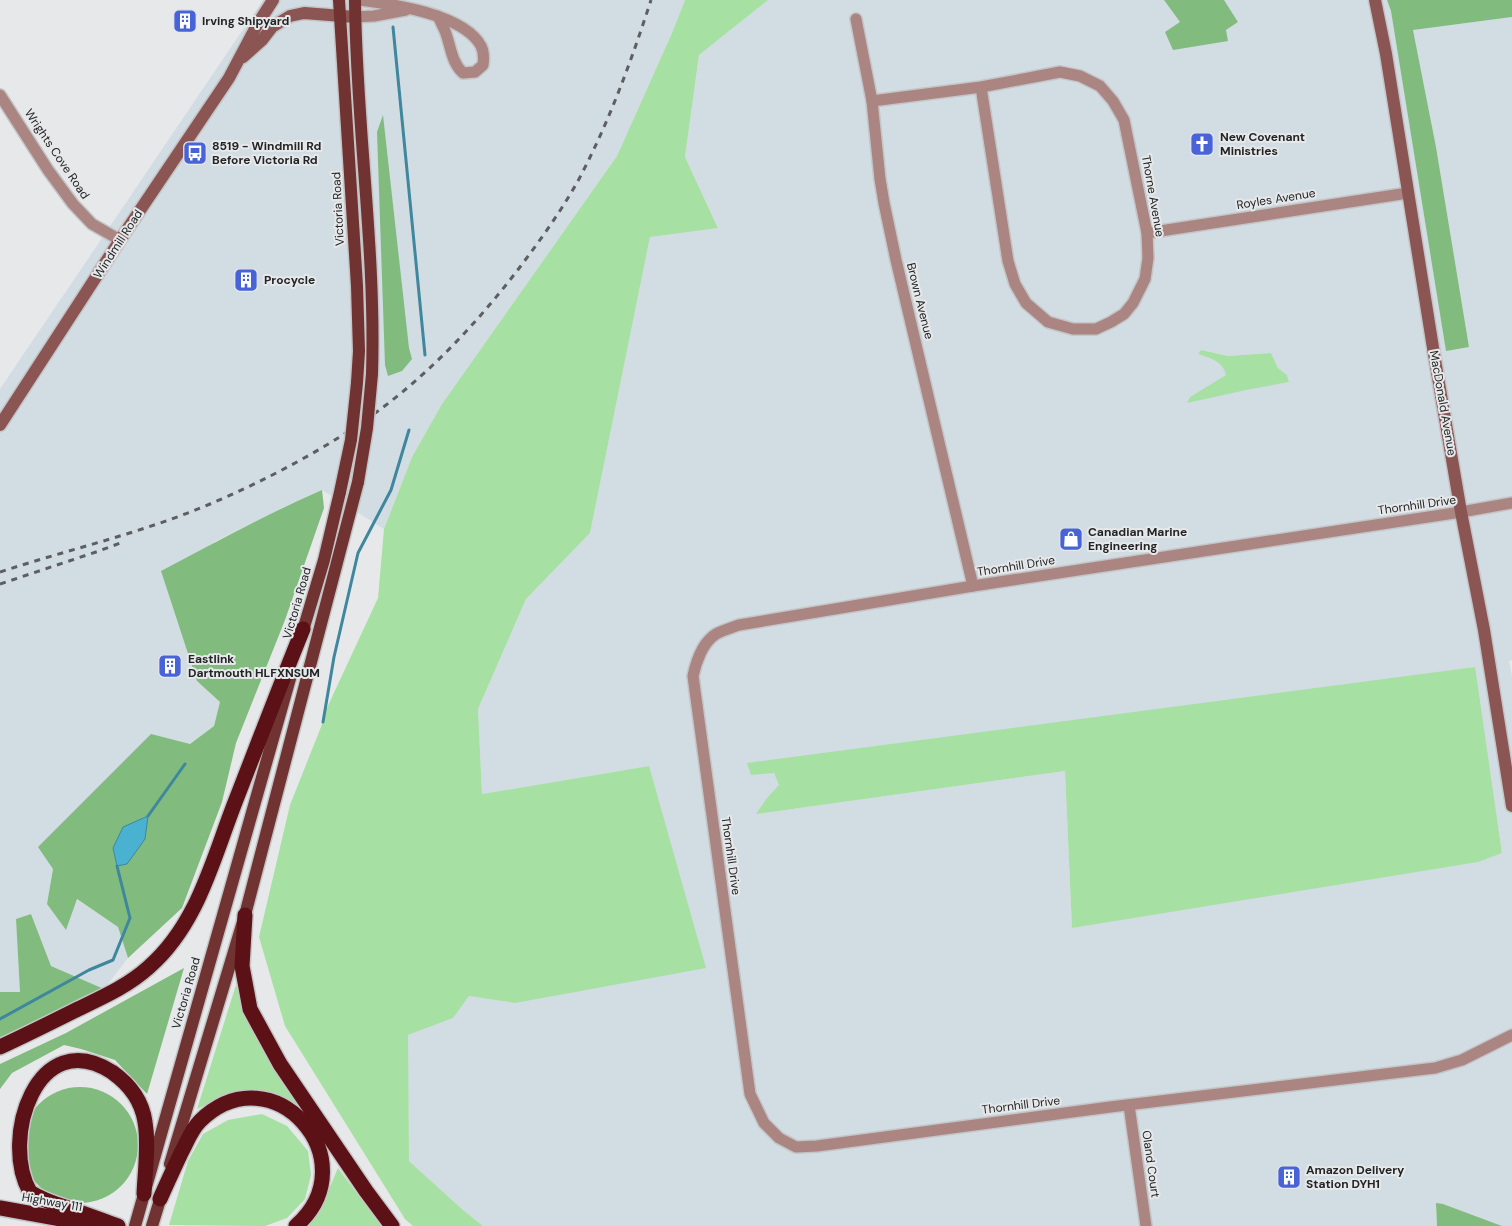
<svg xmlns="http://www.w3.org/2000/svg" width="1512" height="1226" font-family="'DM Sans',sans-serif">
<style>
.built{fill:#d2dce3;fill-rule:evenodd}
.green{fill:#a7e0a3}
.forest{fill:#81bb7e}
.water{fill:#4ab1d1;stroke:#3e879d}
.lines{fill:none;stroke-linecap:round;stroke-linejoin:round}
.stream{stroke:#3e879d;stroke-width:3}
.street-casing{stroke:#c3c5c7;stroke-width:14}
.secondary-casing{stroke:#c3c5c7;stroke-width:15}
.primary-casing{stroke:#c3c5c7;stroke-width:15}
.highway-casing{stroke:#c3c5c7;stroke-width:18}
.street{stroke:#ab8582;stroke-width:11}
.secondary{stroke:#8a5552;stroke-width:12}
.primary{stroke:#713331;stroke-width:12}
.highway{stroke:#5b1115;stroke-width:15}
.rail{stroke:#5c5e5f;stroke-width:3;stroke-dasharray:6 6;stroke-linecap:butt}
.primary-bridge-casing{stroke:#c3c5c7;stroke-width:15;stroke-linecap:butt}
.primary-bridge{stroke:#713331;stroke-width:12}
.labels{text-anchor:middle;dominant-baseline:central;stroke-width:4;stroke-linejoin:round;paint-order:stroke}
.poi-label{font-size:12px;font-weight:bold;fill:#232425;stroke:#e6e8ea;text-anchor:start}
.street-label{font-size:12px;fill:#232425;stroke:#e6e8ea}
</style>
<rect width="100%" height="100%" fill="#e6e8ea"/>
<g class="built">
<path d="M263,0H685L672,33L617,156L442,404L412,457L384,529L322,490L289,505L214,542L197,681L220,702L214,726L190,744L53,869L47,904L66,930L76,899L118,927L128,958L104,989L51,966L31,914L16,919L20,992H0V389Z"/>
<path d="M768,0H1164L1180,22L1226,30L1238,22L1224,0H1387L1391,10L1446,350L1469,347L1436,147L1413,30L1512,17V660L1509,661L1512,676V1226H1502L1443,1204H1436L1437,1226H483L463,1210L409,1161L407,1035L453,1018L469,996L515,1003L649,766L482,794L478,709L526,599L590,533L650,237L718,227L685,157L699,55ZM1201,350L1228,356L1271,353L1278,368L1287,375L1289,382L1190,397L1227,375L1225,369L1216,360L1198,354ZM1474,667L1502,853L1072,928L1065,771L757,814L767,798L780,786L774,773Z"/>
</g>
<g class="green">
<path d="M685,0H768L699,55L685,157L718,228L650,237L590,533L526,599L478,709L482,794L649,766L706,968L515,1003L469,996L453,1018L408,1035L409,1161L463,1210L483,1226H413L405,1219L285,1026L259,937L290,805L323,722L326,710L378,598L384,529L412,457L442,404L617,156L672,33Z"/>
<path d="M1201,350L1228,356L1271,353L1278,368L1287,375L1289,382L1246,390L1187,403L1190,397L1226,375C1223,361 1210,358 1198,354Z"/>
<path d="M1475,667L1502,853L1478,862L1072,928L1065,771L756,814L767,798L779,785L774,773L751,775L747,763Z"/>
<path d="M236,985L265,1048L301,1107L267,1091L230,1094L197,1109Z"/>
<path d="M262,1114L287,1126L308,1151L311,1175L305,1199L287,1218L265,1226L169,1225L188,1161L203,1134L228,1120Z"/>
<path d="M338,1168L381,1226H305L318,1215Z"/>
</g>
<g class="forest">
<path d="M1164,0H1224L1238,22L1226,30L1228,41L1173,50L1165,32L1180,22Z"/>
<path d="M1387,0H1512V17L1413,30L1436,147L1469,347L1446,351L1391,11Z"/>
<path d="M383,115L409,348L412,359L402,371L388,376L385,365L377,132Z"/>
<path d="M322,490L324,508L285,620L236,743L222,802L182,908L128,958L118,927L77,899L66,930L47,904L53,869L38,847L151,734L190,744L214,726L220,702L197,681L161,571C214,543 267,514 322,490Z"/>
<path d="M31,914L51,966L104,989L0,1039V992H20L16,919Z"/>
<path d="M184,968L147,1094L115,1060L81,1049L64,1045L12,1073L0,1089V1064L66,1033Z"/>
<circle cx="80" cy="1145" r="58"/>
<path d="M1436,1203L1443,1204L1502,1226H1437Z"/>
</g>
<path class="water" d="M148,816L145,839L127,864L117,866L113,848L123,827Z"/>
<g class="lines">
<g class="stream">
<path d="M393,27L425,355"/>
<path d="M323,722L334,657L358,553L391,490L409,430"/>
<path d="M148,816L185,764"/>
<path d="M0,1019L89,970L113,960L130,918L117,866"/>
</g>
<g class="street-casing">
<g id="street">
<path d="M360,0C392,4 464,14 481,46C484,52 484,58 483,65L475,72L463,73C451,62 451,46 445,31C443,26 440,21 438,16"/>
<path d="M355,17L374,16L406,10"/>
<path d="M856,19L872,101L880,179L884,203L896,260L973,586"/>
<path d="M0,95L48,170L73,204L92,224L120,240"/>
<path d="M872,101L981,87L1060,72L1080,76L1100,86L1113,101L1124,120L1147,233L1148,258L1145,279L1133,303L1124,314L1111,322L1096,329H1073L1048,322L1026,303L1015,284L1008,261L981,87"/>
<path d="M1147,233L1408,193"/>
<path d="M1512,503L1461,512L973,586L739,625C731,628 723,630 716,634C703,642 696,662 693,676L750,1094L764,1123L779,1138L796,1147L817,1146L1110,1107L1435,1068L1462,1060L1512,1035"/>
<path d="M1129,1105L1146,1226"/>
</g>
</g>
<g class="secondary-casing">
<g id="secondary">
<path d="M1375,0L1386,54L1434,354L1461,512L1484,630L1512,806"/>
<path d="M243,57L262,40L272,27L290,16L304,13L355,17"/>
<path d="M0,425L120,240L229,78L257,25L273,0"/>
</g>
</g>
<g class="primary-casing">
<g id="primary">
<path d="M339,0L357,286L359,351L357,383"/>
<path d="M355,0C356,125 376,249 372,374"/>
<path d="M301,637L324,560L340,492"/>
<path d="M170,1164L245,915L358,482"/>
<path d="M135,1226L291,675"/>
<path d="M152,1226L163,1190"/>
</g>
</g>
<g class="highway-casing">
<g id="highway">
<path d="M245,915L242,966L250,1009L280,1064L366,1191L392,1226"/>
<path d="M0,1047C26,1035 52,1022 78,1009C103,997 128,986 149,967C197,925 212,862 234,805C257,746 279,688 303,629"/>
<path d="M160,1199C167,1183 174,1168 181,1153C187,1142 191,1130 200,1121C273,1050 370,1161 296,1226"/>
<path d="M0,1208L94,1225"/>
<path d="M118,1226C102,1220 85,1214 68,1208C55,1204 42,1200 30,1192C0,1139 37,1024 112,1072C129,1084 142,1101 145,1122C149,1145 145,1170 144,1194"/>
</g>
</g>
<use href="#street" class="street"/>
<use href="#secondary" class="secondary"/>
<use href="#primary" class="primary"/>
<use href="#highway" class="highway"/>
<g class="rail">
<path d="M0,572C70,549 142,533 210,504C269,479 335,444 386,405C437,366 481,318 520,267C541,239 562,210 579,179C609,122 631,62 651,0"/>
<path d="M0,584L99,551L123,542"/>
</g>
<g class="primary-bridge-casing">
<g id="primary-bridge">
<path d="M358,482L367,428L372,374"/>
<path d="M340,492L351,440L357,383"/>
</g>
</g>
<use href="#primary-bridge" class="primary-bridge"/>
</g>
<defs>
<g id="building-square" transform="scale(1.25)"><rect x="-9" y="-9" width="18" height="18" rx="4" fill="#4763d7" stroke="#e6e8ea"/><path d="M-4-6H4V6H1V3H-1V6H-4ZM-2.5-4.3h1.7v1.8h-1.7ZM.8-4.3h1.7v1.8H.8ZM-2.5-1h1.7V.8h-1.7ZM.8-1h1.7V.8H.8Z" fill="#fff"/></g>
<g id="church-square" transform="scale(1.25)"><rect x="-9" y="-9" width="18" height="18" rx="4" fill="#4763d7" stroke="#e6e8ea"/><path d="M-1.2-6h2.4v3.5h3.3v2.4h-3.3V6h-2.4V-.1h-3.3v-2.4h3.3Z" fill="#fff"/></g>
<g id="bus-square" transform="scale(1.25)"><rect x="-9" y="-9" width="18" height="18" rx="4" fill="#4763d7" stroke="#e6e8ea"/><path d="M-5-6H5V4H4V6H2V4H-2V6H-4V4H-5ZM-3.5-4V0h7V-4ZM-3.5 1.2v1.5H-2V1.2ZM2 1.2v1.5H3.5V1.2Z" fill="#fff"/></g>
<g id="shop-square" transform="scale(1.25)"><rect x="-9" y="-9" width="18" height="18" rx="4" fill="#4763d7" stroke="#e6e8ea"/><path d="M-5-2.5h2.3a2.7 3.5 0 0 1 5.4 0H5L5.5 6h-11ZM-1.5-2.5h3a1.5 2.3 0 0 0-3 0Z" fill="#fff"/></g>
</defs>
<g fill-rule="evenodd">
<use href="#building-square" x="185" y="21"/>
<use href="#church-square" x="1202" y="144"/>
<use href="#bus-square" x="195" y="153"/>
<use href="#building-square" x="246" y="280"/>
<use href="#shop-square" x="1071" y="539"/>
<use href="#building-square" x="170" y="666"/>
<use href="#building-square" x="1289" y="1177"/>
</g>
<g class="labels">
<g class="poi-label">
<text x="202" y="21">Irving Shipyard</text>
<text x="1220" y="137">New Covenant<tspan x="1220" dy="14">Ministries</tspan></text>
<text x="212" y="146">8519 - Windmill Rd<tspan x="212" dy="14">Before Victoria Rd</tspan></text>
<text x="264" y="280">Procycle</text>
<text x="1088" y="532">Canadian Marine<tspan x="1088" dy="14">Engineering</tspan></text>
<text x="188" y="659">Eastlink<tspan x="188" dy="14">Dartmouth HLFXNSUM</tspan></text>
<text x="1306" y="1170">Amazon Delivery<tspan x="1306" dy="14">Station DYH1</tspan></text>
</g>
<g class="street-label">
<text transform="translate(57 154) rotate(56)">Wrights Cove Road</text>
<text transform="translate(1153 196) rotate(80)">Thorne Avenue</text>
<text transform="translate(1276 199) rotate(-9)">Royles Avenue</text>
<text transform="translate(338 209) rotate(-93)">Victoria Road</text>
<text transform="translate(118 244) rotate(-57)">Windmill Road</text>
<text transform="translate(920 301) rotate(76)">Brown Avenue</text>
<text transform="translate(1443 403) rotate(80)">MacDonald Avenue</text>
<text transform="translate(1417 505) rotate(-8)">Thornhill Drive</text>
<text transform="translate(1016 566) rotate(-9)">Thornhill Drive</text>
<text transform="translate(297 603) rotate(-74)">Victoria Road</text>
<text transform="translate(731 856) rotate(82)">Thornhill Drive</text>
<text transform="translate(186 993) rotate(-74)">Victoria Road</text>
<text transform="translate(1021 1105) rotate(-7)">Thornhill Drive</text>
<text transform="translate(1151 1164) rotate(82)">Oland Court</text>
<text transform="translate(52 1202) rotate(10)">Highway 111</text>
</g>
</g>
</svg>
